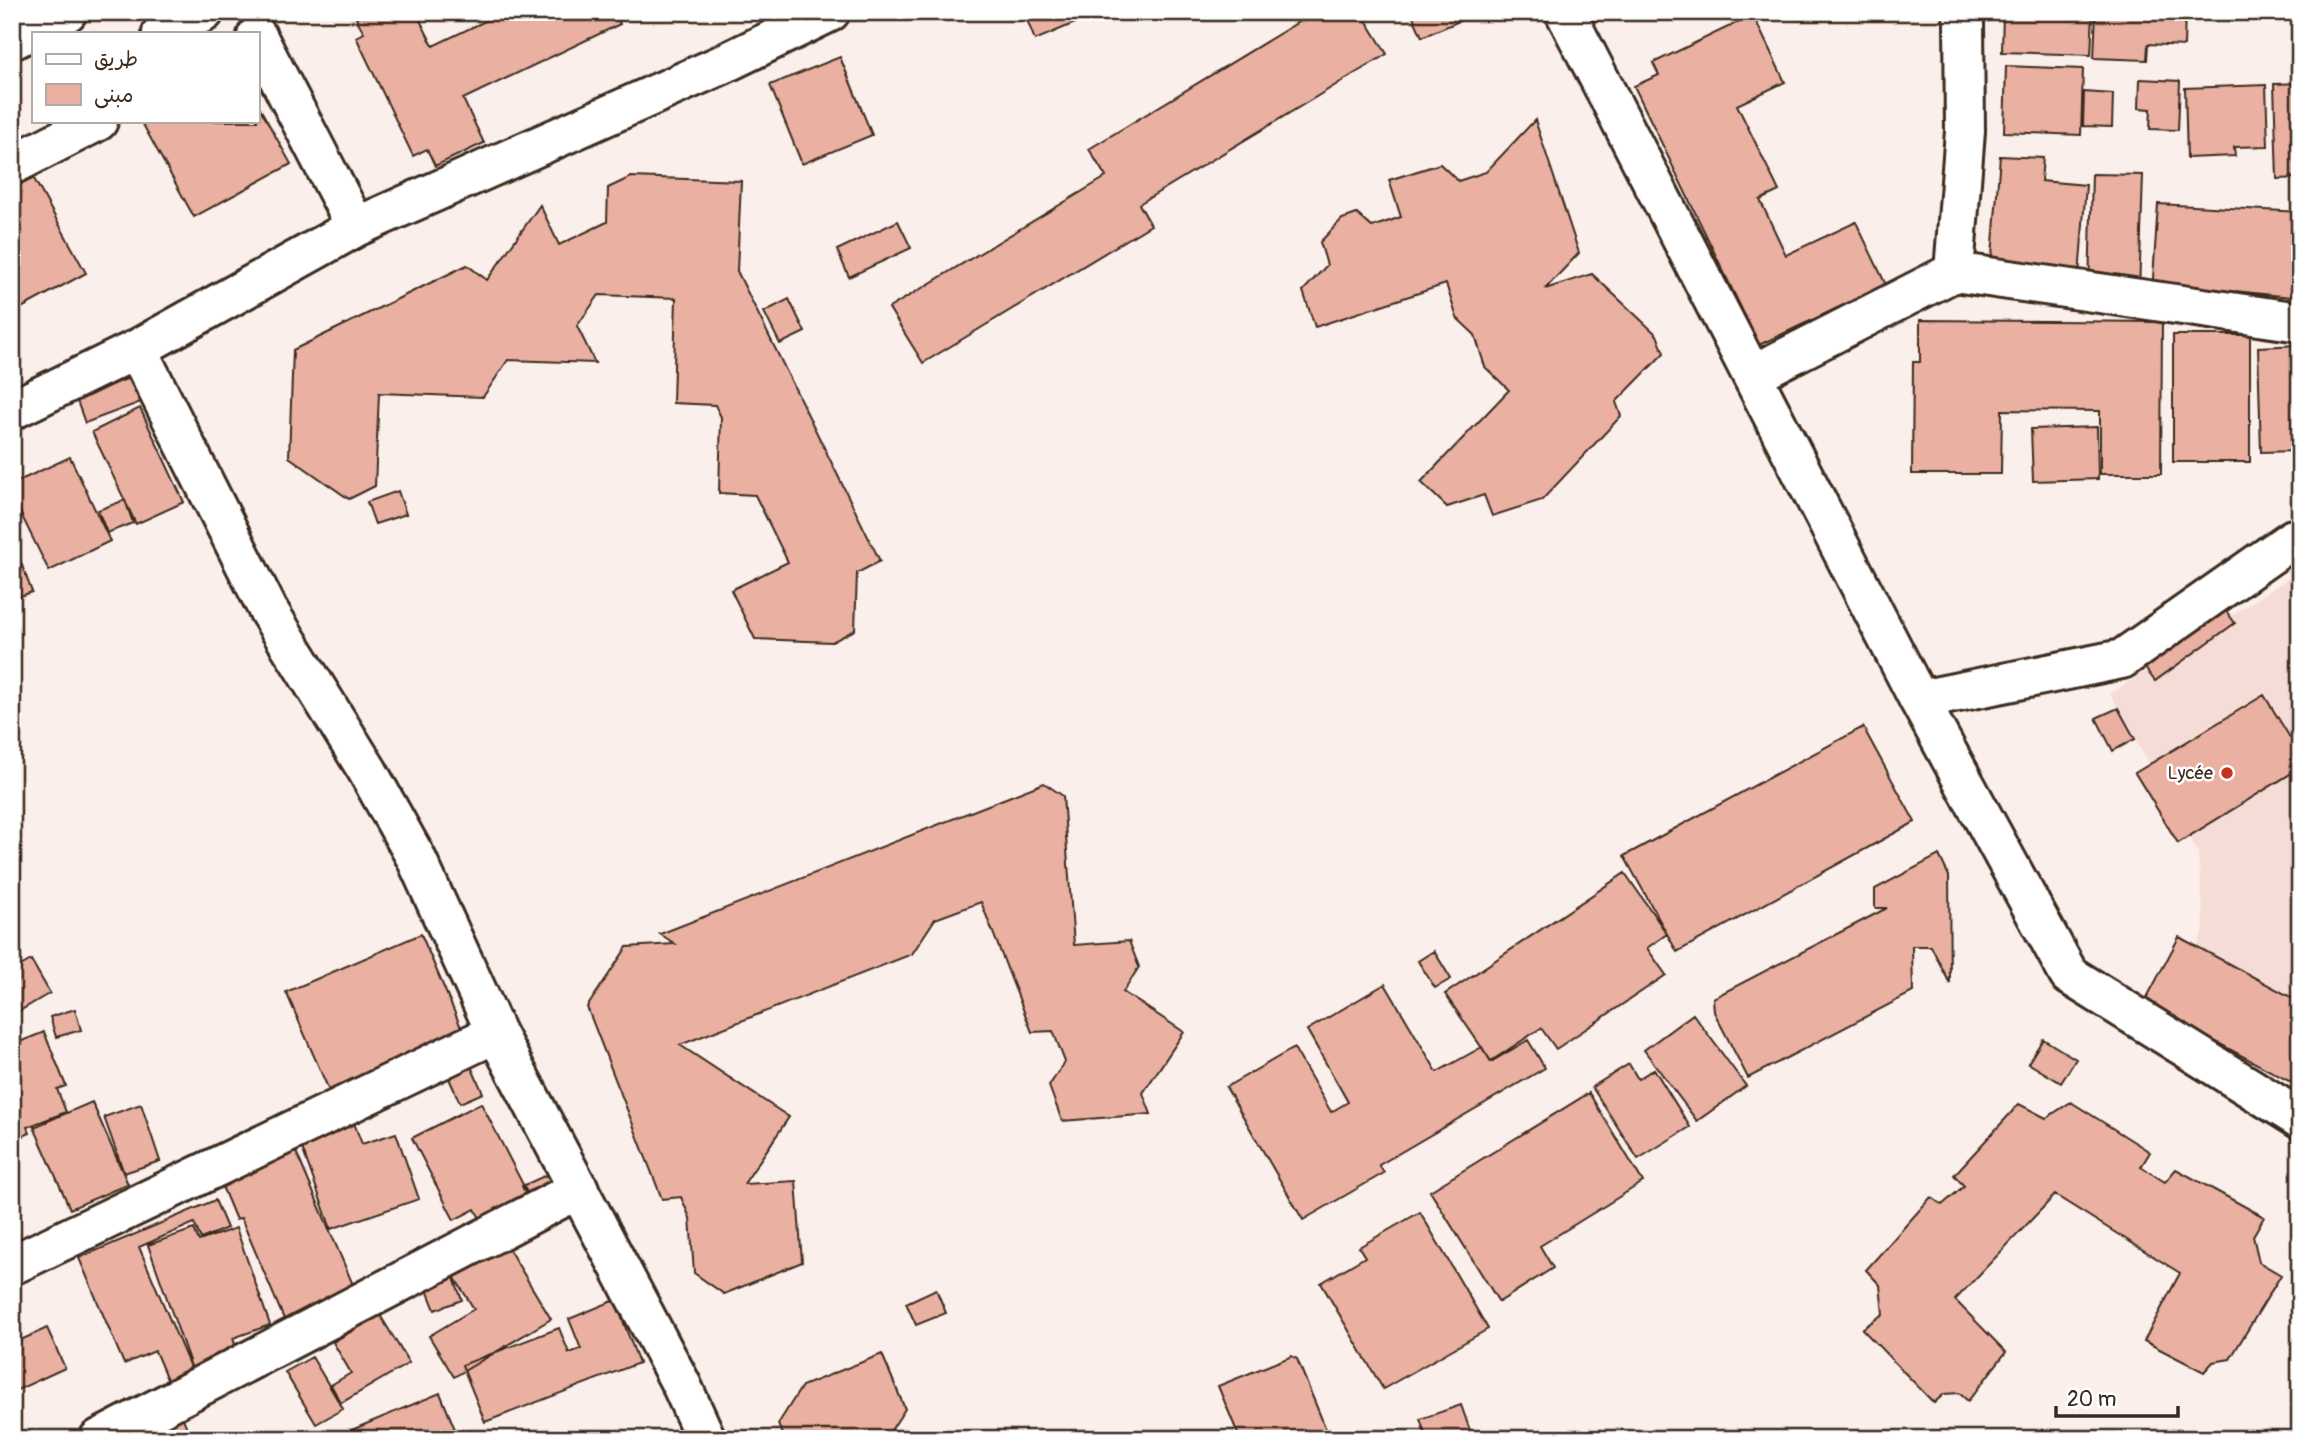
<svg xmlns="http://www.w3.org/2000/svg" width="2312" height="1451" viewBox="0 0 2312 1451" font-family="Pangolin,'Playpen Sans Arabic',sans-serif">
	<rect width="100%" height="100%" fill="#fbefec"/>
	<filter id="ink" filterUnits="userSpaceOnUse"><feTurbulence type="fractalNoise" baseFrequency=".0143" numOctaves="2"/><feDisplacementMap in="SourceGraphic" scale="14" xChannelSelector="R" yChannelSelector="G"/><feConvolveMatrix kernelMatrix="1 2 1 2 8 2 1 2 1" color-interpolation-filters="sRGB"/></filter>
	<g filter="url(#ink)">
		<path fill="#f6dcd6" d="M2300,571v487l-117,-74 21,-56 -6,-76 -88,-158z"/>
		<path fill="#eab1a2" stroke="#3b2a1e" stroke-width="2" d="M368,12h48l17,34 71,-34h110l6,12 -157,75 21,44 -49,23 -8,-17 -14,7 -57,-119 8,-4 -8,-15z
			M1024,12h77l-66,28z
			M1315,12h46l26,42 -248,150 12,21 -228,138 -34,-55 217,-131 -17,-28z
			M1411,12h67v1l-56,24z
			M1585,12h29l-24,11z
			M2003,12h90l-2,43 -89,-3z
			M2096,12h89l-1,34 -36,-2 -1,16 -53,-2z
			M1753,15l32,67 -48,23 42,86 -19,9 26,55 70,-33 30,63 -127,60 -125,-259 25,-11 -6,-12z
			M840,57l32,78 -70,29 -32,-79z
			M2006,66l77,3 -2,66 -77,-3z
			M2140,79l40,2 -2,49 -28,-1 1,-20 -12,-1z
			M2300,83v95l-23,1 -3,-95z
			M2266,85l2,61 -34,1 1,9 -48,2 -2,-70z
			M2084,92l29,2 -1,33 -29,-1z
			M257,103l34,61 -97,53 -53,-96h116z
			M1535,120l44,133 -34,36 47,-15 65,61 7,18 -48,49 5,14 -79,84 -50,16 -8,-21 -37,12 -26,-25 88,-92 -24,-23 -10,-32 -18,-17 -11,-34 -131,43 -12,-36 24,-26 -7,-23 22,-23 15,-5 15,13 29,-10 -12,-37 51,-16 18,17 28,-9z
			M2000,156l43,2 -2,23 45,4 -7,91 -88,-7z
			M2092,174l51,1 -4,117 -50,-2z
			M33,177l53,96 -74,40v-125z
			M631,177l110,4 -4,90 143,290 -23,12 -2,57 -23,12 -77,-3 -24,-49 57,-28 -33,-67 -36,-2 2,-76 -6,-12 -42,-2 3,-105 -77,-3 -22,31 18,37 -87,-3 -25,37 -104,-4 -4,93 -26,13 -60,-42 4,-107 174,-85 20,15 53,-75 19,40 48,-23 1,-34z
			M2158,204l142,8v86l-64,-7v8l-84,-6z
			M898,221l13,27 -62,29 -12,-27z
			M789,299l16,33 -25,12 -16,-32z
			M1920,320l242,2 -1,152h-61v-63l-98,-1 -1,64h-89l1,-112h7z
			M2173,335h77v127h-77z
			M2300,345v106l-39,1 -3,-105z
			M132,377l9,25 -56,21 -9,-25z
			M140,408l44,94 -48,22 -44,-92z
			M2097,427l1,52 -65,2 -2,-52z
			M70,457l40,84 -61,30 -37,-75v-12z
			M398,491l8,23 -31,10 -8,-22z
			M125,500l8,23 -26,10 -9,-23z
			M12,539l20,53 -20,7z
			M2218,600l17,23 -80,58 -17,-22z
			M2264,695l36,59v14l-122,75 -43,-70z
			M2118,708l17,31 -22,12 -17,-33z
			M1863,727l52,95 -238,130 -53,-96z
			M1044,783l19,13 11,149 55,-4 10,26 -16,25 61,40 -41,61 8,21 -89,7 -13,-35 16,-24 -12,-31 -21,1 -51,-130 -46,17 -23,35 -232,91 109,72 -45,67 52,-3 6,81 -78,32 -30,-21 -4,-55 -9,-21 -19,2 -75,-192 40,-60 48,-3 -15,-10z
			M1939,855l10,21 1,108 -19,-38h-19l1,46 -165,86 -34,-66 -1,-14 174,-90h-12v-19z
			M1625,873l42,61 -20,14 19,27 -110,74 -15,-21 -50,33 -46,-67z
			M421,934l45,105 -135,56 -45,-103z
			M2179,937l121,65v85l-156,-84z
			M1434,951l17,28 -16,9 -17,-27z
			M31,960l19,33 -34,20 -4,-7v-35z
			M1385,984l52,88 45,-25 9,15 37,-22 17,28 -166,97 5,8 -81,47 -77,-133 68,-39 37,64 17,-10 -41,-72z
			M75,1009l6,21 -25,7 -6,-20z
			M1693,1014l53,72 -49,35 -53,-71z
			M44,1032l22,54 -9,3 9,23 -39,15 3,6 -18,8v-96z
			M2043,1039l33,20 -15,24 -33,-20z
			M470,1064l13,29 -23,10 -13,-29z
			M1629,1064l9,15 16,-10 36,58 -52,32 -46,-72z
			M1589,1093l54,89 -103,64 13,22 -54,34 -69,-111z
			M92,1102l36,82 -58,25 -36,-82z
			M2071,1102l79,50 -9,15 24,15 11,-13 88,48 -11,19 6,26 22,13 -51,84 -17,3 -9,10 -60,-31 36,-68 -125,-78 -100,105 51,52 -38,49 -9,-8 -15,1 -10,9 -72,-74 21,-15 -3,-29 -14,-15 65,-73 11,8 22,-19 -10,-11 65,-71 27,14z
			M481,1103l53,103 -48,24 -11,-21 -21,11 -42,-82z
			M141,1104l19,57 -36,12 -20,-56z
			M354,1123l8,21 34,-11 23,66 -88,30 -31,-87z
			M296,1152l70,163 -71,30 -54,-127 -5,2 -15,-36z
			M551,1173l10,22 -29,13 -10,-22z
			M215,1200l12,28 -26,11 -7,-16 -55,24 54,127 -24,10 -14,-33 -31,13 -45,-106z
			M1420,1212l68,117 -105,60 -62,-106 44,-26 -6,-10z
			M236,1228l34,97 -37,13 10,31 -45,17 -50,-141 46,-16 5,12z
			M502,1238l49,81 -97,58 -25,-41 45,-27 -24,-39z
			M450,1267l12,33 -27,10 -13,-33z
			M936,1289l10,24 -30,12 -10,-22z
			M615,1300l24,63 -154,59 -23,-57 97,-37 10,25 12,-4 -12,-30z
			M380,1315l29,48 -68,40 -10,-18 20,-12 -18,-31z
			M47,1328l18,40 -50,23 -3,-6v-41z
			M882,1354l23,55 -17,26 6,4h-110l-6,-15 24,-38z
			M1292,1356l5,3 33,80h-90l-22,-53z
			M312,1357l31,52 -27,15 -31,-52z
			M440,1393l19,46h-106l-4,-8z
			M1461,1405l12,34h-46l-7,-20z
			M183,1418l8,21h-70z"/>
		<g fill="none" stroke-linecap="round" stroke-linejoin="round">
			<g stroke="#3b2a1e" stroke-width="44">
				<path id="minor" d="M1565,12l354,688 150,275 231,144
					M162,33l42,-21
					M257,36l99,191
					M12,40l55,-28
					M12,165l86,-44
					M1954,272l346,50
					M137,349l131,261 99,160 49,88 80,175 185,351 25,55
					M1752,375l202,-103 11,-141 -1,-110 -2,-9
					M12,410l125,-61 219,-122 365,-162 109,-53
					M1919,700l203,-41 171,-120 7,-1
					M12,1265l484,-232
					M99,1439l480,-250"/>
			</g>
			<use href="#minor" stroke="#fff" stroke-width="38"/>
		</g>
	</g>
	<circle fill="#c8321e" stroke="#fff" stroke-width="2.5" cx="2227" cy="773" r="7"/>
	<g text-anchor="middle" stroke-width="5" stroke-linejoin="round" paint-order="stroke">
		<g font-size="18" fill="#3b2a1e" stroke="#fff" text-anchor="end">
			<text x="2213" y="779">Lycée</text>
		</g>
	</g>
	<rect width="2312" height="1451" fill="none" stroke="#fff" stroke-width="42"/>
	<rect x="21" y="21" width="2270" height="1409" fill="none" stroke="#3b2a1e" stroke-width="2.5" filter="url(#ink)"/>
	<rect x="32" y="32" width="228" height="91" fill="#ffffff" stroke="#b1aaa5" stroke-width="2"/>
	<rect x="46" y="54" width="35" height="10" fill="#ffffff" stroke="#b1aaa5" stroke-width="2"/>
	<text x="94" y="66" font-size="21" fill="#3b2a1e">طريق</text>
	<rect x="46" y="84" width="35" height="21" fill="#eab1a2" stroke="#b1aaa5" stroke-width="2"/>
	<text x="94" y="102" font-size="21" fill="#3b2a1e">مبنى</text>
	<path d="M2056 1406v10h122v-10" fill="none" stroke="#3b2a1e" stroke-width="3.5"/>
	<text x="2067" y="1406" font-size="21" fill="#3b2a1e" stroke="#ffffff" stroke-width="5" paint-order="stroke">20 m</text>
</svg>
